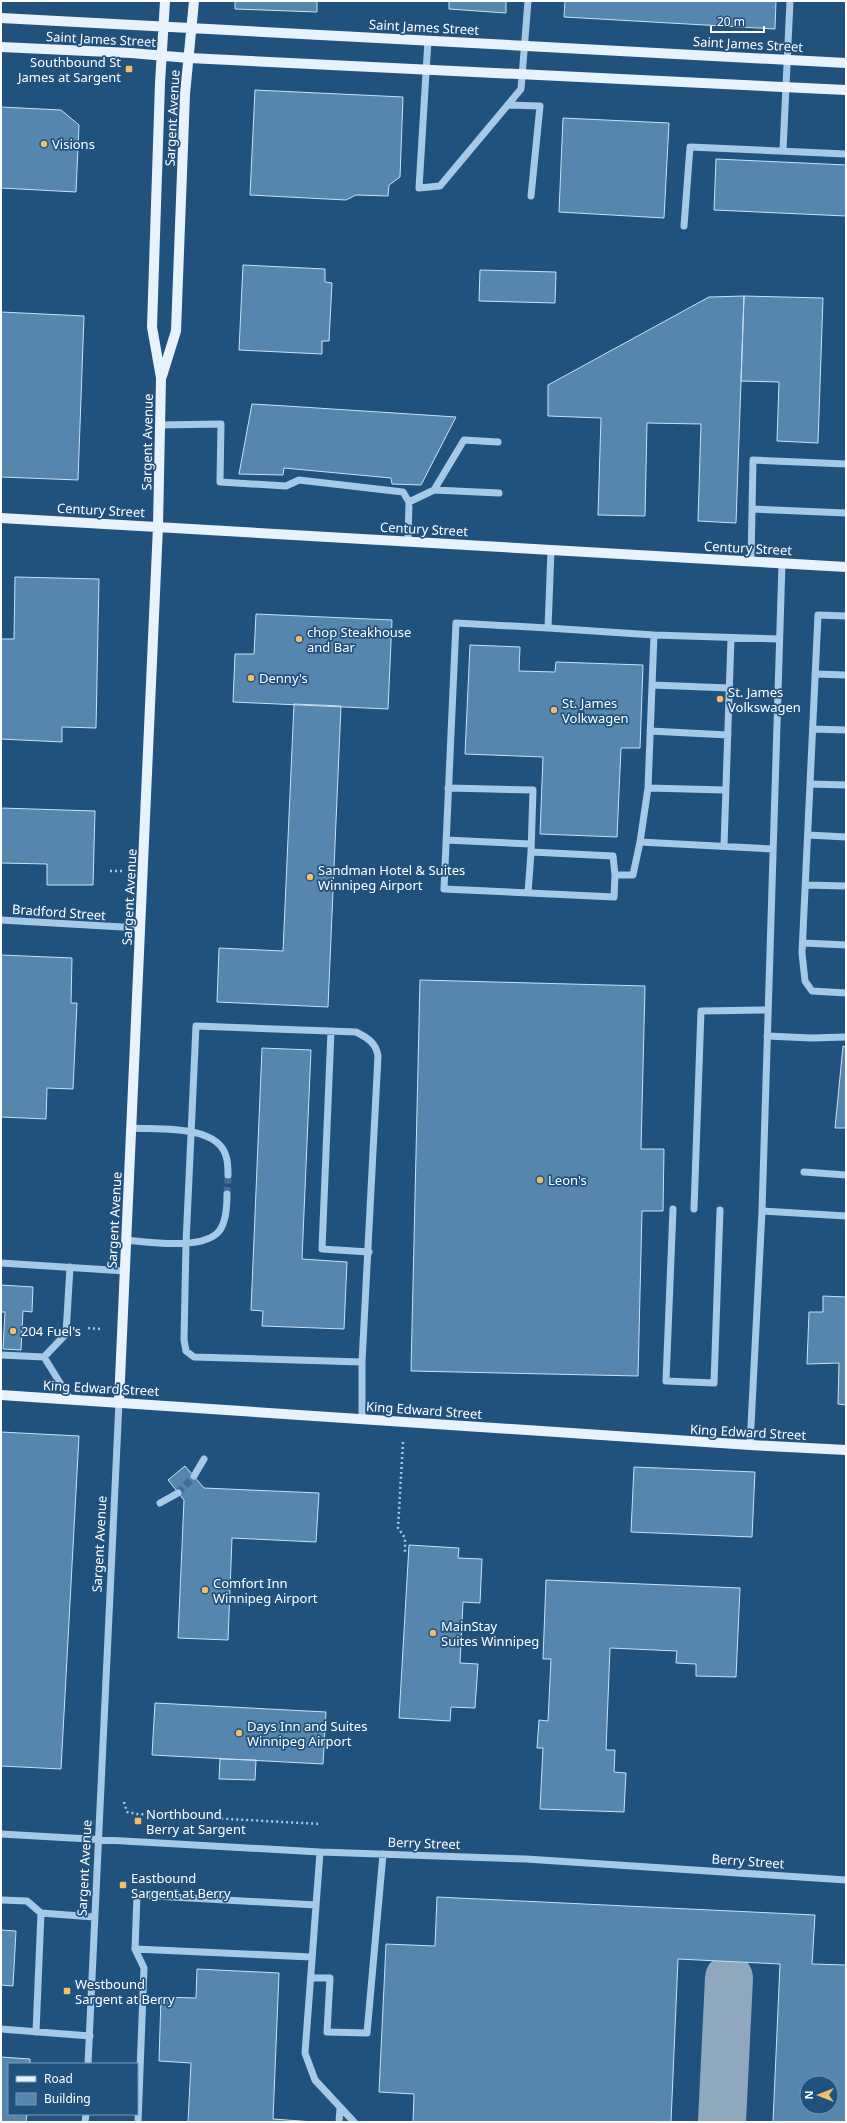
<svg xmlns="http://www.w3.org/2000/svg" width="847" height="2123" viewBox="0 0 847 2123" font-family="'Noto Sans',sans-serif">
	<rect width="100%" height="100%" fill="#21527e"/>
	<g fill="none" stroke-linecap="round" stroke-linejoin="round">
		<path stroke="#90a8be" stroke-width="48" d="M722,2122l7,-144"/>
	</g>
	<path fill="#5685ad" stroke="#c9e1f5" fill-rule="evenodd" d="M235,1h82v11l-82,-3z
		M449,1h57v12l-57,-4z
		M565,1h211l-1,28 -211,-12z
		M255,90l148,7 -3,80 -11,8 -1,11 -32,-1 -10,5 -96,-5z
		M1,107l60,3 18,15 -3,67 -75,-4z
		M563,118l106,5 -5,95 -105,-6z
		M716,159l130,6v51l-132,-6z
		M243,265l82,4v13l7,1 -3,58h-7v13l-83,-4z
		M480,270l76,2 -1,31 -76,-2z
		M744,296l-8,227 -38,-2 3,-97 -54,-1 -2,93 -47,-1 3,-97 -53,-2v-31l161,-88z
		M744,296l79,2 -5,145 -41,-2 2,-59 -38,-1z
		M1,312l83,4 -6,164 -77,-3z
		M252,404l34,2 170,11 -35,68 -29,-1 -1,-6 -107,-10 -1,7 -44,-1z
		M15,577l84,2 -3,149 -34,-1v15l-61,-3v-100h13z
		M256,614l136,6 -4,89 -155,-7 2,-48h19z
		M470,645l50,2 -1,24 36,1 1,-10 87,3 -3,83h-19l-4,89 -77,-3 3,-77 -78,-3z
		M294,704l47,2 -13,301 -111,-5 2,-54 64,3z
		M1,808l94,3 -2,74h-46v-21l-46,-1z
		M1,955l71,3 -1,45h6l-4,86 -26,-1 -1,31 -45,-2z
		M420,980l225,6 -4,163h23l-1,62h-21l-4,165 -227,-5z
		M843,1046l3,1v81h-11z
		M262,1048l49,2 -9,209 45,3 -3,67 -82,-3 1,-15 -12,-1z
		M1,1285l32,2 -1,25 -9,-1 -2,39 -18,-1 2,-37h-4z
		M823,1296l23,1v108l-8,-1 1,-41 -32,1 2,-52h14z
		M1,1432l78,4 -18,333 -60,-3z
		M185,1466l19,22 115,5 -3,49 -84,-4 -4,102 -50,-2 6,-138 -16,-20z
		M634,1467l121,5 -3,65 -121,-5z
		M409,1545l50,3 -1,10 24,1 -2,44 -17,-1 -3,61 18,1 -3,44 -24,-1 -1,14 -51,-3z
		M546,1580l194,8 -4,89 -40,-1v-12l-20,-1 1,-12 -67,-3 -4,102h9l-1,22 12,1 -2,39 -84,-3 3,-61h-6l2,-28 9,1 3,-62h-8z
		M155,1703l171,9 -3,52 -171,-9z
		M220,1759l36,1 -1,20 -36,-1z
		M437,1897l378,18 -3,49 34,1v157h-73l7,-158 -102,-5 -7,163h-258l1,-28 -35,-2 7,-148 49,2zM807,2083h24v24h-24z
		M1,1930l15,1 -3,55 -12,-1z
		M197,1969l82,4 -6,146 41,3h-126l3,-59 -32,-2 2,-64 35,1z
		M1,2057l29,2v5h-21v50h18l-1,8h-25z"/>
	<g fill="none" stroke-linecap="round" stroke-linejoin="round">
		<path stroke="#426c91" stroke-width="7" stroke-dasharray="7 3.5" stroke-linecap="butt" d="M227,1194l1,-19
			M178,1493l16,-17"/>
		<path stroke="#a5c9e7" stroke-width="2.5" stroke-dasharray="2 3" stroke-linecap="butt" d="M110,871h13
			M88,1328l13,1
			M403,1442l-5,86 7,10v14
			M124,1802l3,10 10,2 183,10"/>
		<path stroke="#a5c9e7" stroke-width="7" d="M428,40l-9,148 21,-2 81,-97 7,-88
			M509,105l31,1 -9,90
			M783,150l7,-149
			M684,226l6,-79 156,7
			M160,425l61,-1 -1,58 66,4 13,-6 104,12 6,10 -1,39
			M434,490l30,-50 34,2
			M409,502l25,-12 65,3
			M752,509l94,4
			M551,550l-3,78 106,7 125,4
			M751,561l2,-101 93,4
			M846,616l-28,-1 -16,338 3,28 7,10 34,2
			M548,628l-92,-5 -12,266 170,8 1,-22h18l7,-33
			M654,635l-6,153 -8,54 133,7
			M815,674l31,1
			M652,685l77,3
			M813,729l33,1
			M650,731l78,4
			M810,784l36,1
			M448,788l85,2 -2,62
			M648,788l77,2
			M808,835l38,2
			M446,840l85,4
			M724,846l7,-208
			M805,885l41,1
			M528,893l3,-41 82,4 2,19
			M1,920l139,8
			M803,943l43,2
			M331,1031l-9,218 47,3
			M767,1036l44,2 35,-1
			M131,1128c26,2 86,-4 95,28 2,6 2,13 2,19
			M804,1172l42,3
			M673,1209l-7,172 48,2 6,-173
			M694,1209l7,-198 66,-1
			M762,1211l20,-648
			M126,1240c23,2 79,11 94,-10 6,-9 7,-25 7,-36
			M1,1263l124,8
			M1,1355l43,2 26,42
			M44,1357l22,-23 4,-67
			M362,1419v-57l-168,-5 -8,-6 -2,-11 2,-97 10,-217 160,6c12,6 20,11 22,24l-16,306
			M750,1445l12,-234 84,5
			M194,1476l10,-17
			M160,1503l18,-10
			M1,1834l319,18 206,7 320,21
			M320,1852l-15,201 10,27 39,42
			M1,1900l26,1 14,12 53,4
			M135,1949l9,19 -6,154
			M312,1957l-177,-8 2,-54 179,10
			M311,1978h19l-3,54 40,1 16,-179
			M1,2029l89,7
			M36,2032l5,-119
			M88,2064l31,-662
			M85,2122l1,-8
			M339,2122l1,-14"/>
		<path stroke="#e7f2fd" stroke-width="10" d="M1,18l845,45
			M1,47l130,6 58,5 657,32
			M162,376l14,-45 9,-237 9,-93
			M1,518l845,49
			M1,1395l749,50 96,5
			M119,1402l39,-876 3,-148 -9,-51 8,-244 5,-82"/>
	</g>
	<g fill="#f3be67" stroke="#21527e" stroke-width="1.5">
		<rect x="125" y="65" width="8" height="8" rx="2"/>
		<circle cx="44" cy="144" r="4"/>
		<circle cx="299" cy="639" r="4"/>
		<circle cx="251" cy="678" r="4"/>
		<circle cx="720" cy="699" r="4"/>
		<circle cx="554" cy="710" r="4"/>
		<circle cx="310" cy="877" r="4"/>
		<circle cx="540" cy="1180" r="4"/>
		<circle cx="13" cy="1331" r="4"/>
		<circle cx="205" cy="1590" r="4"/>
		<circle cx="433" cy="1633" r="4"/>
		<circle cx="239" cy="1733" r="4"/>
		<rect x="134" y="1817" width="8" height="8" rx="2"/>
		<rect x="119" y="1881" width="8" height="8" rx="2"/>
		<rect x="63" y="1987" width="8" height="8" rx="2"/>
	</g>
	<g text-anchor="middle" stroke-width="3.5" stroke-linejoin="round" paint-order="stroke">
		<g font-size="13" fill="#fff" stroke="#21527e">
			<text transform="translate(424 27) rotate(3)" y="5">Saint James Street</text>
			<text transform="translate(101 39) rotate(3)" y="5">Saint James Street</text>
			<text transform="translate(748 44) rotate(3)" y="5">Saint James Street</text>
			<text transform="translate(172 118) rotate(-87)" y="5">Sargent Avenue</text>
			<text transform="translate(147 442) rotate(-89)" y="5">Sargent Avenue</text>
			<text transform="translate(101 510) rotate(3)" y="5">Century Street</text>
			<text transform="translate(424 529) rotate(3)" y="5">Century Street</text>
			<text transform="translate(748 548) rotate(3)" y="5">Century Street</text>
			<text transform="translate(129 897) rotate(-87)" y="5">Sargent Avenue</text>
			<text transform="translate(59 912) rotate(4)" y="5">Bradford Street</text>
			<text transform="translate(114 1220) rotate(-87)" y="5">Sargent Avenue</text>
			<text transform="translate(101 1388) rotate(3)" y="5">King Edward Street</text>
			<text transform="translate(424 1410) rotate(4)" y="5">King Edward Street</text>
			<text transform="translate(748 1432) rotate(3)" y="5">King Edward Street</text>
			<text transform="translate(99 1544) rotate(-87)" y="5">Sargent Avenue</text>
			<text transform="translate(424 1843) rotate(2)" y="5">Berry Street</text>
			<text transform="translate(748 1861) rotate(4)" y="5">Berry Street</text>
			<text transform="translate(84 1868) rotate(-87)" y="5">Sargent Avenue</text>
		</g>
		<g font-size="13" fill="#fff" stroke="#21527e" text-anchor="start">
			<text x="121" y="67" text-anchor="end">Southbound St<tspan x="121" dy="15">James at Sargent</tspan></text>
			<text x="52" y="149">Visions</text>
			<text x="307" y="637">chop Steakhouse<tspan x="307" dy="15">and Bar</tspan></text>
			<text x="259" y="683">Denny's</text>
			<text x="728" y="697">St. James<tspan x="728" dy="15">Volkswagen</tspan></text>
			<text x="562" y="708">St. James<tspan x="562" dy="15">Volkwagen</tspan></text>
			<text x="318" y="875">Sandman Hotel &amp; Suites<tspan x="318" dy="15">Winnipeg Airport</tspan></text>
			<text x="548" y="1185">Leon's</text>
			<text x="21" y="1336">204 Fuel's</text>
			<text x="213" y="1588">Comfort Inn<tspan x="213" dy="15">Winnipeg Airport</tspan></text>
			<text x="441" y="1631">MainStay<tspan x="441" dy="15">Suites Winnipeg</tspan></text>
			<text x="247" y="1731">Days Inn and Suites<tspan x="247" dy="15">Winnipeg Airport</tspan></text>
			<text x="146" y="1819">Northbound<tspan x="146" dy="15">Berry at Sargent</tspan></text>
			<text x="131" y="1883">Eastbound<tspan x="131" dy="15">Sargent at Berry</tspan></text>
			<text x="75" y="1989">Westbound<tspan x="75" dy="15">Sargent at Berry</tspan></text>
		</g>
	</g>
	<rect width="847" height="2123" fill="none" stroke="#ffffff" stroke-width="4"/>
	<rect x="8" y="2063" width="130" height="52" fill="#21527e" stroke="#7a97b2"/>
	<rect x="16" y="2076" width="20" height="6" fill="#e7f2fd" stroke="#7a97b2"/>
	<text x="44" y="2083" font-size="12" fill="#ffffff">Road</text>
	<rect x="16" y="2093" width="20" height="12" fill="#5685ad" stroke="#7a97b2"/>
	<text x="44" y="2103" font-size="12" fill="#ffffff">Building</text>
	<g transform="translate(819 2095) rotate(270)"><circle r="19" fill="#21527e" stroke="#7a97b2"/>
	<path d="M0-3L7 15L0 10L-7 15Z" fill="#f3be67"/>
	<text y="-6" font-size="11" font-weight="bold" text-anchor="middle" fill="#ffffff">N</text>
	</g>
	<path d="M711 26v6h53v-6" fill="none" stroke="#ffffff" stroke-width="2"/>
	<text x="717" y="26" font-size="12" fill="#ffffff" stroke="#21527e" stroke-width="3" paint-order="stroke">20 m</text>
</svg>
